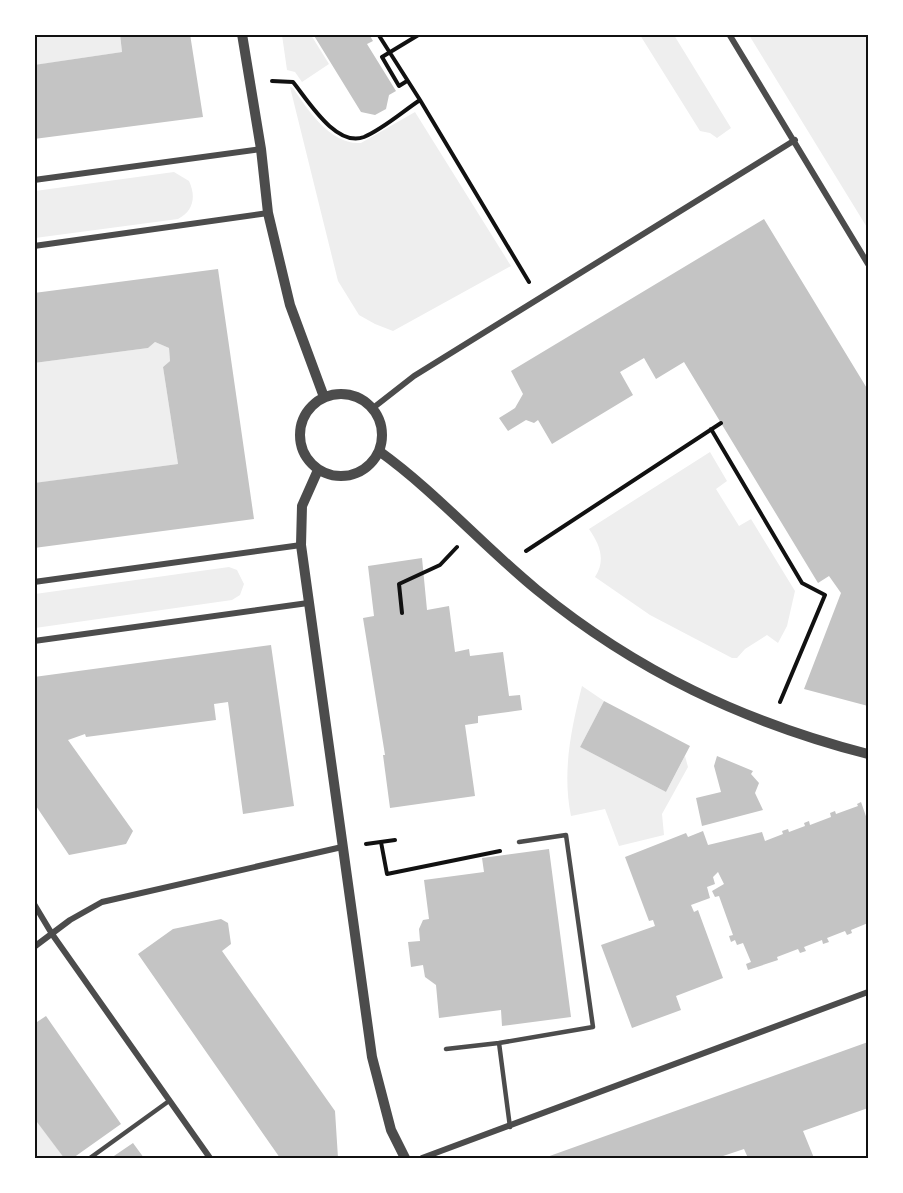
<svg xmlns="http://www.w3.org/2000/svg" width="903" height="1193" viewBox="0 0 903 1193" font-family="'Fira Sans',sans-serif">
	<rect width="100%" height="100%" fill="#fff"/>
	<path fill="#eee" d="M34,35h86l2,17 -87,13z
		M282,35h29l18,29 -27,18 -7,-10 -8,-2z
		M640,35h34l57,93 -14,10 -7,-5 -10,-2z
		M749,35h119v194z
		M290,87l3,1c15,22 37,57 68,55l54,-31 96,154 -118,65 -18,-7 -16,-9 -21,-34z
		M174,172l15,9c7,15 5,30 -11,38l-143,19v-47z
		M155,342l14,6 1,13 -7,6 15,97 -143,19 -1,-120 114,-15z
		M710,452l17,29 -11,8 23,37 12,-7 44,72 -8,35 -9,17 -11,-8 -22,14 -8,9h-5l-82,-43 -55,-38c11,-17 5,-32 -6,-48z
		M229,567l8,3 7,14 -4,11 -8,5 -197,28v-34z
		M582,686l22,15 -24,46 86,45 19,-36 3,11 -26,47 2,21 -45,11 -14,-37 -34,7c-9,-44 0,-87 11,-130z
		M35,1118l29,40h-29z"/>
	<path fill="#c4c4c4" d="M120,34h70l13,83 -169,22v-74l88,-13z
		M313,34h56l4,7 -6,3 29,47 -7,4 -3,14 -11,6 -14,-3z
		M764,219l104,171v316l-64,-17 37,-96 -12,-17 -11,7 -134,-221 -28,17 -12,-21 -24,14 13,23 -81,49 -14,-24 -4,3 -8,-3 -18,11 -9,-13 16,-10 8,-14 -12,-23z
		M218,269l36,250 -220,29v-65l144,-19 -15,-97 7,-6 -1,-13 -14,-6 -7,6 -114,15v-70z
		M422,558l5,52 22,-4 6,46 14,-3 1,7 33,-4 6,44 11,-1 2,15 -44,6v7l-13,2 10,71 -85,12 -7,-53h2l-22,-137 11,-2 -6,-50z
		M271,645l23,161 -51,8 -15,-112 -14,2 2,16 -130,17 -1,-3 -17,6 65,91 -7,13 -57,11 -35,-52v-126z
		M604,701l86,45 -24,46 -86,-45z
		M717,756l36,15 -2,3 8,9 -4,10 8,17 -61,16 -6,-28 25,-6 -7,-26z
		M861,802l7,20v101l-17,7 1,3 -5,2 -2,-4 -18,7 2,4 -6,2 -1,-4 -18,7 2,4 -6,2 -2,-4 -21,8 1,3 -30,10 -2,-6 5,-2 -8,-19 -6,2 -2,-5 -4,2 -2,-6 4,-1 -14,-39 -4,1 -3,-6 12,-7 -6,-12 -5,5 2,7 -8,3 3,11 -19,7 3,7 4,-2 25,68 -47,18 5,14 -49,18 -31,-83 54,-19 -2,-6 -4,1 -24,-64 61,-24 2,4 15,-6 5,14 54,-13 3,9 18,-7 -1,-3 6,-2 1,3 16,-6 -1,-3 5,-2 1,4 21,-8 -1,-4 5,-2 1,3 22,-8 -1,-2z
		M549,849l22,168 -69,9 -1,-16 -62,8 -3,-33 -11,-8 -2,-12 -12,2 -3,-25 12,-1 -1,-12 4,-9 6,-1 -5,-39 60,-8 -2,-14z
		M221,919l7,4 3,21 -9,7 113,160 3,47h-58l-142,-204 35,-25z
		M46,1016l75,108 -48,34h-9l-30,-40v-94z
		M868,1042v66l-65,23 11,27h-66l-4,-9 -27,9h-173z
		M133,1143l11,15h-33z"/>
	<g fill="none" stroke-linecap="round" stroke-linejoin="round">
		<path stroke="#111" stroke-width="4" d="M272,81l21,1c14,17 43,66 71,55 19,-8 38,-25 56,-37l-42,-66
			M407,81l-8,5 -17,-29 38,-23
			M420,100l109,182
			M711,429l91,154 23,12 -45,107
			M526,551l195,-128
			M402,613l-3,-29 41,-19 17,-18
			M381,842l6,32 113,-23
			M366,844l29,-4"/>
		<path stroke="#4c4c4c" stroke-width="4.5" d="M446,1049l53,-6
			M510,1127l-11,-84 94,-16 -27,-192 -47,7
			M90,1158l79,-57"/>
		<path stroke="#4c4c4c" stroke-width="6" d="M729,34l139,230
			M34,180l227,-31
			M34,246l234,-33
			M373,408l41,-32 381,-236
			M34,582l267,-37
			M34,641l274,-38
			M34,904l18,30 158,224
			M34,947l36,-27 32,-18 240,-55
			M422,1158l446,-166"/>
		<path stroke="#4c4c4c" stroke-width="10" d="M242,34l19,115 7,64 22,92 34,92
			M300 435a41 41 0 1 1 82 0a41 41 0 1 1-82 0Z
			M379,451c57,41 103,94 158,139 99,81 207,132 331,164
			M318,470l-16,36 -1,39 71,512 19,73 14,28"/>
	</g>
	<rect width="903" height="1193" fill="none" stroke="#ffffff" stroke-width="72"/>
	<rect x="36" y="36" width="831" height="1121" fill="none" stroke="#111" stroke-width="2"/>
</svg>
